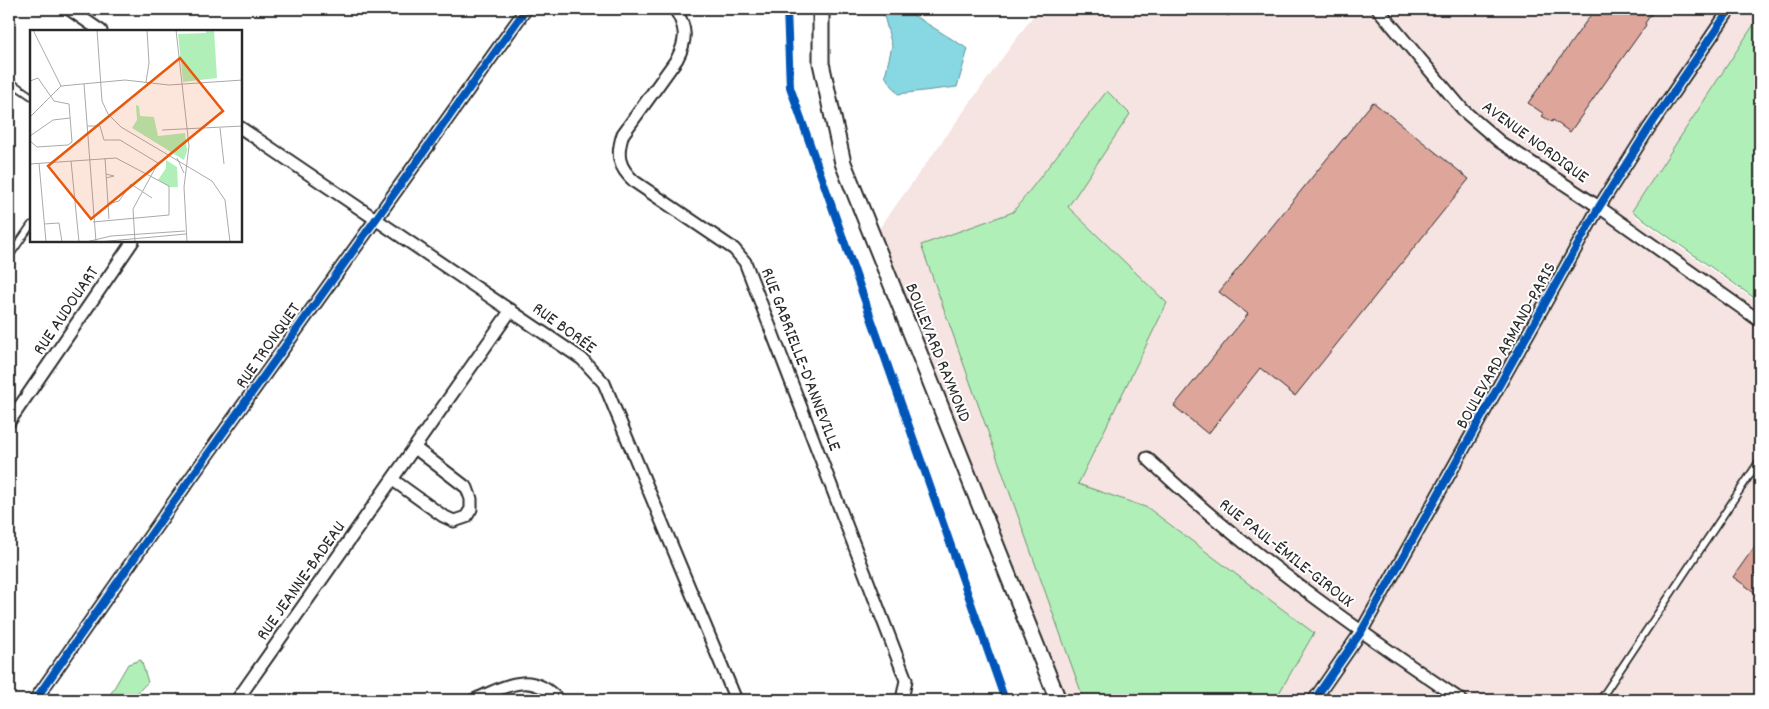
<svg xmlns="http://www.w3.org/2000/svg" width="1769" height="709" viewBox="0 0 1769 709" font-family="Dekko,sans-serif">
	<rect width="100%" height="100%" fill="#fff"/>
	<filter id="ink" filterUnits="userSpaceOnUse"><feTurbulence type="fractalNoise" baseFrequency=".02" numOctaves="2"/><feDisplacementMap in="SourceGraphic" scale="10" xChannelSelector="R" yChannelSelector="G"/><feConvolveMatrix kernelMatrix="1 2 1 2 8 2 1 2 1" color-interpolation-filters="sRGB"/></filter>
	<g filter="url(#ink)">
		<path fill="#f5e4e1" d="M1038,9h722v6l-129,198 129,91v396h-702l-185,-463z"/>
		<path fill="#b0f0b8" stroke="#6e8e72" d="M1760,15v287l-128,-91z
			M1107,91l23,23 -62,93 99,96 -89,181 70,24 166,125 -39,67h-191l-163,-455 92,-33z
			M141,660l7,22 -18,18h-23l21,-36z"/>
		<path fill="#87d8e2" stroke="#629399" d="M905,10l63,39 -11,38 -59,7 -13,-18 7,-30 -9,-34z"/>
		<path fill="#dea59b" stroke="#2b2b2b" d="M1222,9h15l-9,7z
			M1459,9h11l-4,5z
			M1595,9h60l-10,14 1,2 -76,107 -17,-12 -1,2 -10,-6 2,-2 -16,-11z
			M1373,102l96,77 -174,217 -35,-28 -52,66 -34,-28 74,-92 -29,-22z
			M1760,539v57l-27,-19z"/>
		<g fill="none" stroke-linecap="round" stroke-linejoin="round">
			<g stroke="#2b2b2b" stroke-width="9">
				<path id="service" d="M9,81l22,15
					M9,257l22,-32
					M1600,700l160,-240"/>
			</g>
			<g stroke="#2b2b2b" stroke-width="15">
				<path id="minor" d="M69,9l32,22
					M675,9c12,19 12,31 2,50l-54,75c-7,21 -5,33 12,48l99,67 11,13 161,418 -4,20
					M1378,9l86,102 36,31 99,65 161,114
					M241,128l341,231 22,24 132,317
					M9,422l124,-181
					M1147,458c96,91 204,168 314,242
					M393,480l50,36 11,5 12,-4 5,-8v-10l-4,-11 -52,-40
					M35,700l133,-190 358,-501
					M237,700l274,-390
					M474,700c31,-13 56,-31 84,0
					M1314,700l47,-68 238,-425 50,-79 81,-119"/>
			</g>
			<g stroke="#2b2b2b" stroke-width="19">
				<path id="tertiary" d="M821,9v54l22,100 215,537"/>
			</g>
			<use href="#service" stroke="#fff" stroke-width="5.5"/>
			<use href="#minor" stroke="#fff" stroke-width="11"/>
			<use href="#tertiary" stroke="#fff" stroke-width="15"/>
			<g stroke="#fff" stroke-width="11">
				<path id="cycleway" d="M787,9l3,78 215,613
					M35,700l133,-190 358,-501
					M1314,700l47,-68 238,-425 50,-79 81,-119"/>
			</g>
			<use href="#cycleway" stroke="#0057b8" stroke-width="8"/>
		</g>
	</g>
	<g text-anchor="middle" stroke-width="4" stroke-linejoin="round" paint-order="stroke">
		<g font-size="18" fill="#2b2b2b" stroke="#fff">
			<text transform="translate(1536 141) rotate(36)" y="6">AVENUE NORDIQUE</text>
			<text transform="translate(65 310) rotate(-56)" y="6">RUE AUDOUART</text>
			<text transform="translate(565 327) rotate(36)" y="6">RUE BORÉE</text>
			<text transform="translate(267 345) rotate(-55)" y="6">RUE TRONQUET</text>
			<text transform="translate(1505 345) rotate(-61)" y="6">BOULEVARD ARMAND-PARIS</text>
			<text transform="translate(939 352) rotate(68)" y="6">BOULEVARD RAYMOND</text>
			<text transform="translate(802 359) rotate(69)" y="6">RUE GABRIELLE-D'ANNEVILLE</text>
			<text transform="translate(1287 552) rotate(38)" y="6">RUE PAUL-ÉMILE-GIROUX</text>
			<text transform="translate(300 580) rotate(-55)" y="6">RUE JEANNE-BADEAU</text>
		</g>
	</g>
	<g transform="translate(30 30)">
		<rect width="212" height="212" fill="#fff"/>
		<path d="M176,0h8l3,48 -34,4 -5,-48 28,-1zM106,75l3,1 1,10 14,1 4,19 27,-3 2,18 -3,9 -52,-32 5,-8zM136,130l11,7 1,20h-9l-11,-7 8,-12z" fill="#b0f0b8"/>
		<path fill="none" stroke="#aaa" stroke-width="1" d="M3,0l28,56M67,0l5,71 6,13 13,13 91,54 13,19 5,42M146,0l13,116 -5,41 3,55M0,51l8,-3 16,23 15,3 3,38 -4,3 -31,2 -7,-6M116,52l3,-19 -2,-33M54,54l12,158M0,87l31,-31 64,-6 44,5 74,-5M57,96h13l4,14h16l38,23 -25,46 2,33M190,98l4,36M132,100l81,-4M0,106l23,-16 17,-2M75,128l4,61M147,128l7,15M41,131l8,81M9,133l7,79M0,134l86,-6 53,28v29l-76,7M76,144l8,2 -8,2M78,174l11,-3 12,-17 21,14M14,194l15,-1 3,19M56,212l25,-6 74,-5M68,212l88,-8"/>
		<path fill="#e8590c" fill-opacity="0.15" stroke="#e8590c" stroke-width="2.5" d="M150,28l43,53 -132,108 -43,-53z"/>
		<rect width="212" height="212" fill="none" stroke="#2b2b2b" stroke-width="2.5"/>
	</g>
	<rect width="1769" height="709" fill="none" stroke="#fff" stroke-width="30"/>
	<rect x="15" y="15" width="1739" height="679" fill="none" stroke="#2b2b2b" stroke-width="2" filter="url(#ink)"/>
</svg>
